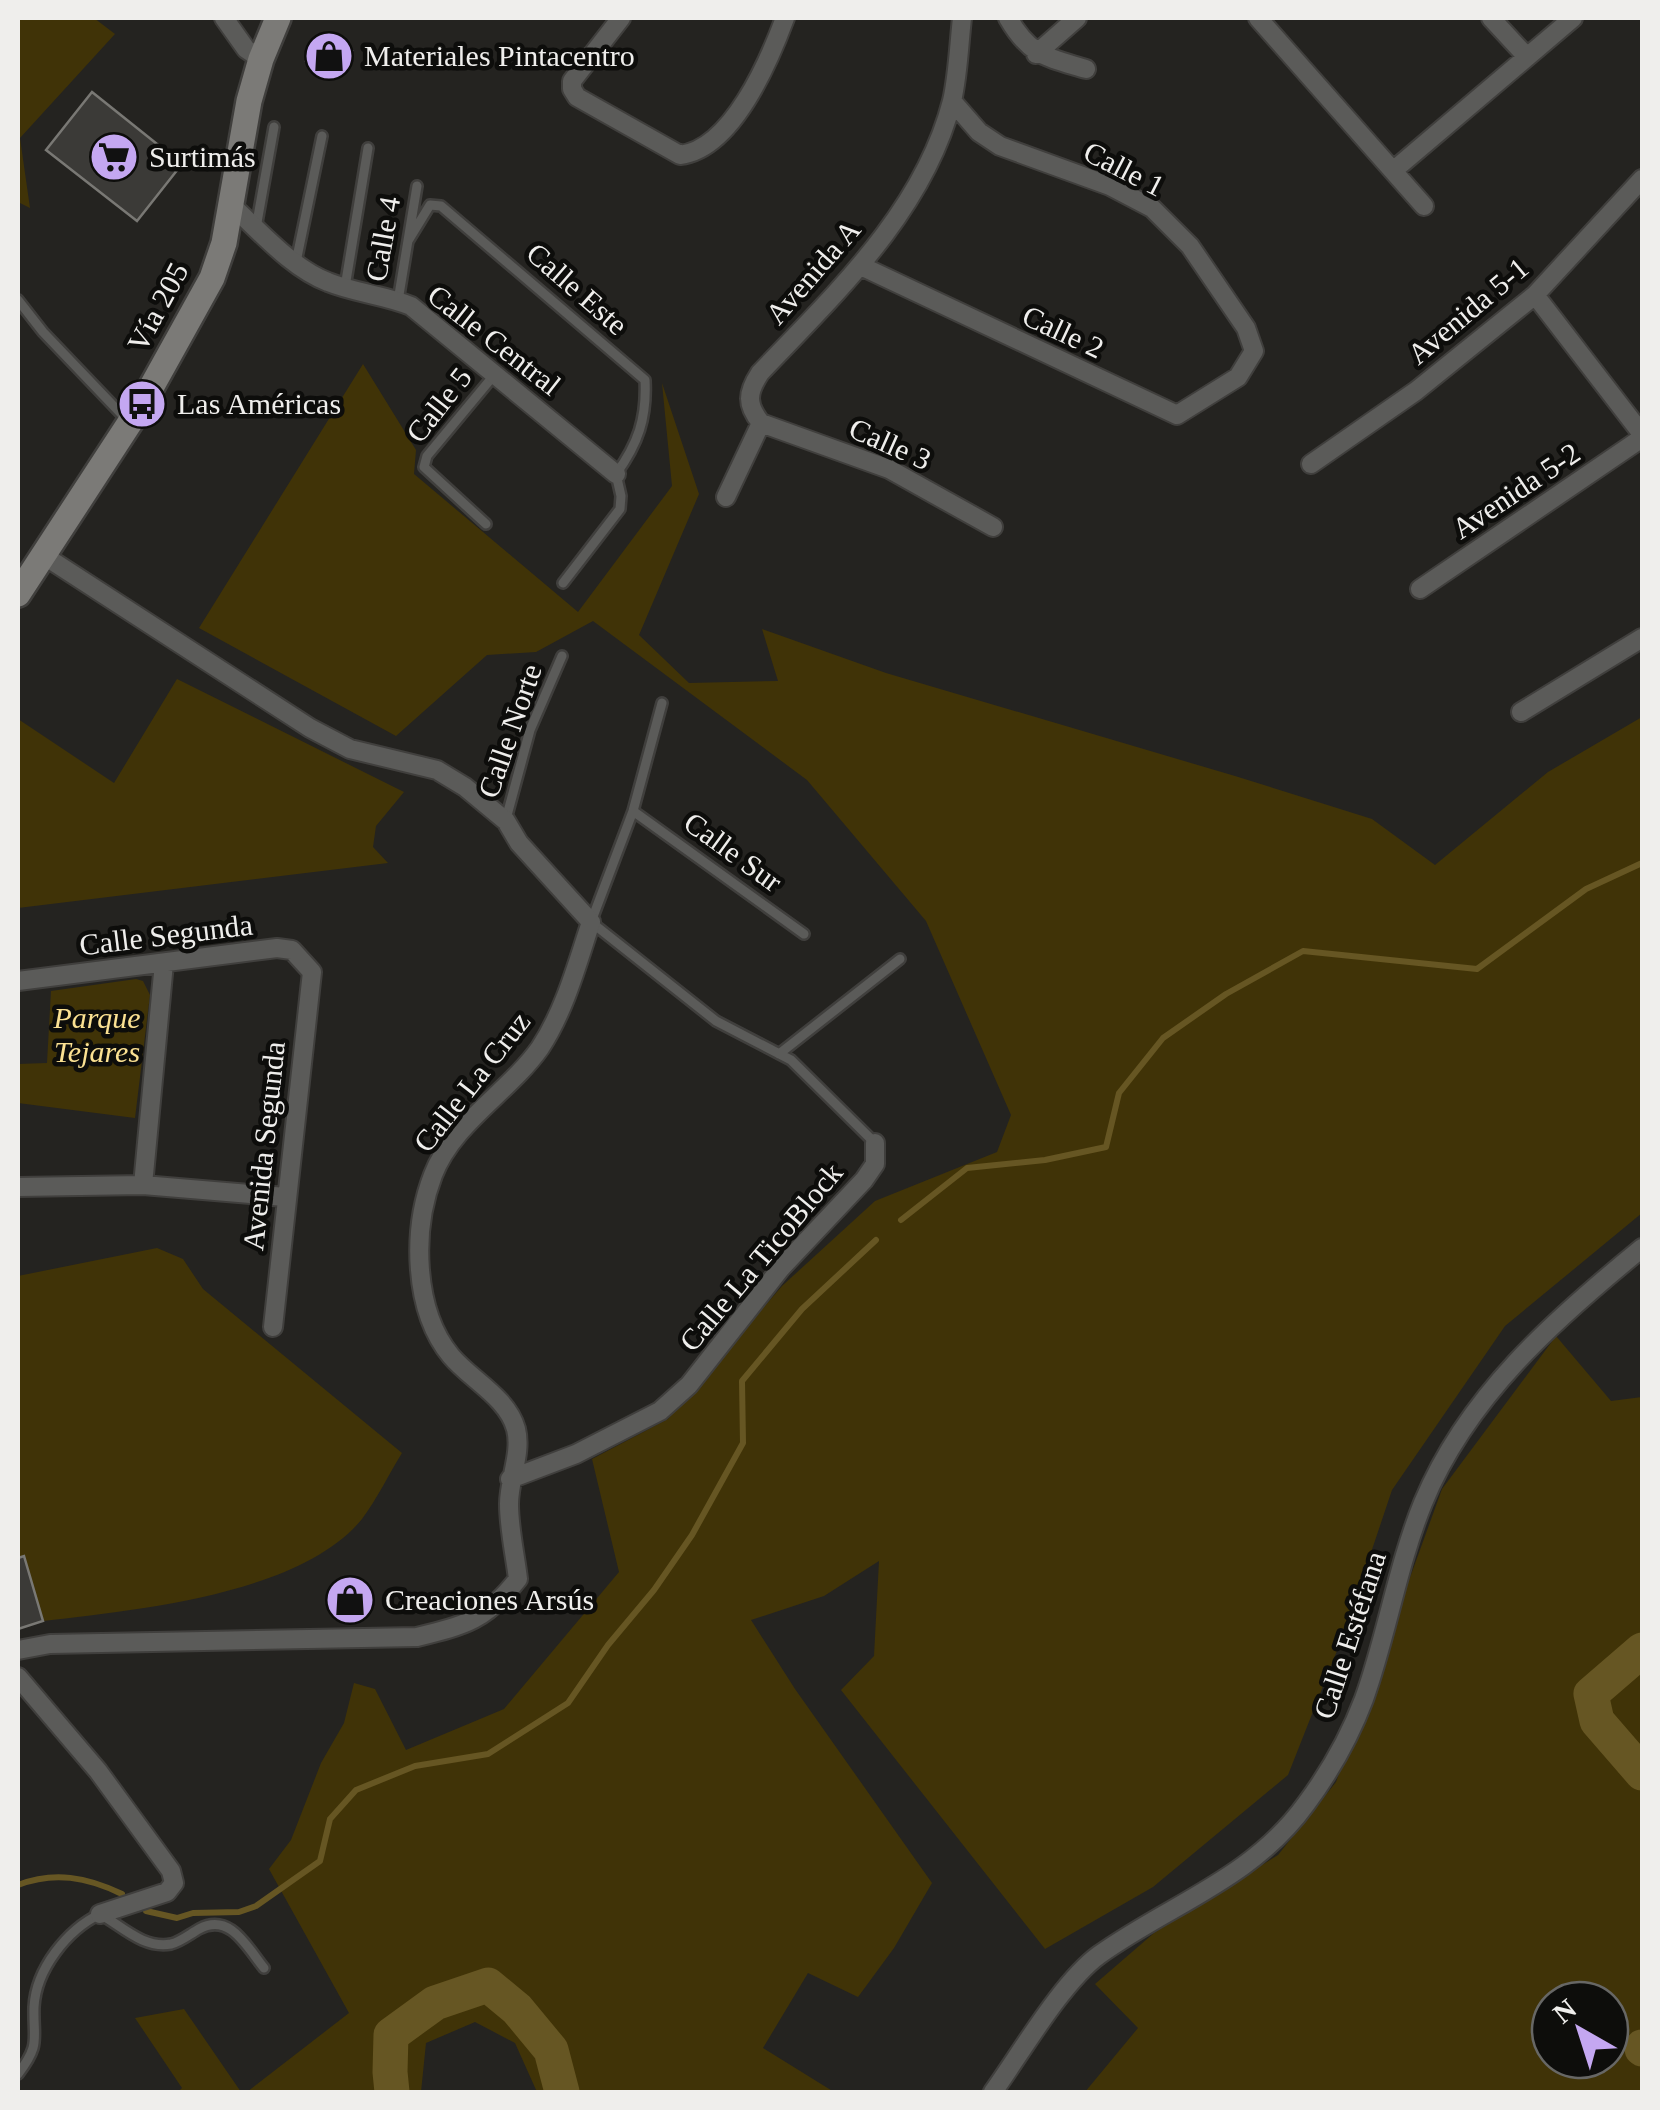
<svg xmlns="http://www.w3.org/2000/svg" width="1660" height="2110" viewBox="0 0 1660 2110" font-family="Georgia,serif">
	<rect width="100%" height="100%" fill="#242320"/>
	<path fill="#403307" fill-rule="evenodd" d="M18,18h76l21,16 -95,104 10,70 -12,-6z
		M363,364l53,86 -2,24 164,138 94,-126 -10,-103 37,111 -60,141 50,48 89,-2 -16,-52 124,44 349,103 137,43 63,46 113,-93 94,-55v496l-137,113 -113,164 -48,143 -56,142 -135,112 -108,62 -204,-259 33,-34 5,-95 -55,35 -73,24 44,69 137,194 -38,65 -36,49 -50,-24 -45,75 71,44h-297l-22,-49 -40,-21 -49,21 -5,49h-174l102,-79 -80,-144 22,-29 30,-77 23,-40 10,-40 21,6 31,61 98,-41 115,-137 -27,-113 76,-40 114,-133 93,-85 122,-49 14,-37 -85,-194 -119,-141 -214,-159 -57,31 -49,3 -91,81 -197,-108z
		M177,679l227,113 -28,34 -3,21 15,16 -370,45v-189l96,64z
		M136,979l7,2 7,14 -15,123 -117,-15v-39l29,-1 4,-72z
		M157,1248l26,11 20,30 199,164c-13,21 -25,46 -40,66 -62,76 -227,91 -319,102l-19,-64 -6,1v-282z
		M1556,1336l55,65 31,-4v695h-557l53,-64 -43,-44 59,-51 124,-78 58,-73 106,-293zM1550,2000h60v60h-60z
		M184,2009l57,83h-63l4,-4 -47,-70z"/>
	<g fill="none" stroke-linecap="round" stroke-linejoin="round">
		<path stroke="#665623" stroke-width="6" d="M901,1220l66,-52 78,-8 61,-13 13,-54 44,-55 63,-44 77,-43 174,18 109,-80 56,-26
			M18,1885c36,-14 69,-8 104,9
			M146,1911l31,7 16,-5 46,-1 17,-6 64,-45 10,-42 26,-29 59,-24 73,-12 80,-51 40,-58 46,-55 38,-55 51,-92 -1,-62 60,-72 74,-69"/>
		<path stroke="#665623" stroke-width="35" d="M1642,1650l-51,44 6,27 45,52
			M1642,2047v2
			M392,2092l-2,-20 1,-37 44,-32 53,-18 29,24 34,41 11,42"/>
	</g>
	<path fill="#3b3a37" stroke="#797874" stroke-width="2.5" d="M325,35l27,16 -19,27 -27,-17z
		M92,92l90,72 -45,57 -91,-71z
		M24,1556l19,65 -25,8v-71z"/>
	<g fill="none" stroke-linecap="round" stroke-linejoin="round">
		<g stroke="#403f3d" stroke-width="14">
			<path id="service" d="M256,228l18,-101
				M408,241l22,-36 11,1 204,174c2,38 -7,64 -29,94l5,22 -1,13 -57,74
				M296,262l26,-126
				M345,287l23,-139
				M18,300l25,32 84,88
				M398,301l19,-115
				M486,524l-62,-57 3,-11 68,-82
				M662,703l-29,108 -42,111 125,99 75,39 84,83
				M633,811l171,123
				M506,819l24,-89 32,-74
				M779,1054l121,-95
				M18,2074c23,-30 15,-34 16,-67 2,-38 33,-77 66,-93 22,12 43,35 71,30 9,-2 19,-10 28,-15 31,-17 48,18 65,39"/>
		</g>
		<g stroke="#403f3d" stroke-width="22">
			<path id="minor" d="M224,18l22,31 15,10
				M621,18l-49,63v8l5,8 103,58c52,-6 89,-94 105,-137
				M1008,18c22,38 38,39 78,51
				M1258,18l166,188
				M1491,18l36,39
				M1036,54l41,-36
				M1394,170l179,-152
				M230,204c29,26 61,64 98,78 27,11 56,13 83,24l205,168
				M861,266l316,149 61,-38 16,-26 -8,-23 -56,-82 -38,-38 -42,-22 -110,-40 -21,-14 -27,-31
				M1535,295l107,139
				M761,423l128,46 104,58
				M1311,464l105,-73 119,-96 107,-116
				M726,497l35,-74c-15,-19 -14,-30 -1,-50 75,-79 164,-162 192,-272 6,-26 7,-56 10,-83
				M1420,589l222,-151
				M1521,712l121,-74
				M18,981l259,-33 15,2 20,22 -39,355
				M143,1185l21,-222
				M18,1187l125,-2 142,12
				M510,1479l66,-25 84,-43 29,-26 92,-117 83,-88 11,-16v-21
				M18,1650l32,-6 367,-7c49,-12 69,-17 101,-58 -3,-25 -9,-50 -9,-75 0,-25 13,-51 7,-75 -9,-32 -45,-49 -65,-73 -38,-46 -39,-127 -18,-181 20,-52 76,-83 107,-127 25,-38 37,-84 51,-126l-72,-79 -13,-22 -41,-34 -28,-17 -87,-21 -40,-21 -267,-173
				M18,1677l80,94 73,100 3,12 -7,9 -67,22
				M993,2092c28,-39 69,-110 106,-137 71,-51 153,-76 207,-151 23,-31 44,-68 58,-105 23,-64 33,-132 59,-196 44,-107 132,-184 219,-255"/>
		</g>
		<g stroke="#403f3d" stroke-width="30">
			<path id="secondary" d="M18,594l124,-190 70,-126 12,-35 25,-142 12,-42 17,-41"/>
		</g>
		<use href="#service" stroke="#5b5b59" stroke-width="9"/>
		<use href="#minor" stroke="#5b5b59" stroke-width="18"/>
		<use href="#secondary" stroke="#7b7a77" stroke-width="25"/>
	</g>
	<defs>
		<g id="shop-disc" transform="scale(2.5)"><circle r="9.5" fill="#c4a7f1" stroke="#0d0d0b"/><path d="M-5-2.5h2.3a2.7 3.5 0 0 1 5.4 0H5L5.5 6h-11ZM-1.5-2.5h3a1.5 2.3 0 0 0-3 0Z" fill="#111"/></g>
		<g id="supermarket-disc" transform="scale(2.5)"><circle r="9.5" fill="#c4a7f1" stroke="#0d0d0b"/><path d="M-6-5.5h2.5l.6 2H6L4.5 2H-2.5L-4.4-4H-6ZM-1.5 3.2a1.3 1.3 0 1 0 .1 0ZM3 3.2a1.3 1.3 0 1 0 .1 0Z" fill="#111"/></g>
		<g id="bus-disc" transform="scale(2.5)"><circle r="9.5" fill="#c4a7f1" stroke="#0d0d0b"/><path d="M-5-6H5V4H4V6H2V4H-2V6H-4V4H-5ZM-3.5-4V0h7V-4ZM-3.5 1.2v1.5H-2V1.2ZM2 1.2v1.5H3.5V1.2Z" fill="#111"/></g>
	</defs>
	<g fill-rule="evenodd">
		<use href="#shop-disc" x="329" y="56"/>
		<use href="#supermarket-disc" x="114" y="157"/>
		<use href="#bus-disc" x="142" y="404"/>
		<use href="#shop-disc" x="350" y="1600"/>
	</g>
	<g text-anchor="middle" stroke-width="9" stroke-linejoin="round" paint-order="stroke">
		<g font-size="30" fill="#efeeec" stroke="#0d0d0b" text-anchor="start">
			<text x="364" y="66">Materiales Pintacentro</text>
			<text x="149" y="167">Surtimás</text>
			<text x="177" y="414">Las Américas</text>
			<text x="385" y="1610">Creaciones Arsús</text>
		</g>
		<g font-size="30" fill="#efeeec" stroke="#0d0d0b">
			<text transform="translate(1124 169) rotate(27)" y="10">Calle 1</text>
			<text transform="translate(383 239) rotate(-80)" y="10">Calle 4</text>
			<text transform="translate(813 272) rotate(-49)" y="10">Avenida A</text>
			<text transform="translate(577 289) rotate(41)" y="10">Calle Este</text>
			<text transform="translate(158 307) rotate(-62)" y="10">Vía 205</text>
			<text transform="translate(1468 311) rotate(-40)" y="10">Avenida 5-1</text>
			<text transform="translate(1063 332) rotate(25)" y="10">Calle 2</text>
			<text transform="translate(494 340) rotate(38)" y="10">Calle Central</text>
			<text transform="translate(439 405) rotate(-52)" y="10">Calle 5</text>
			<text transform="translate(890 444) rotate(24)" y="10">Calle 3</text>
			<text transform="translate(1516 491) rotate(-34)" y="10">Avenida 5-2</text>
			<text transform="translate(510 731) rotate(-71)" y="10">Calle Norte</text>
			<text transform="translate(733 852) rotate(36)" y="10">Calle Sur</text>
			<text transform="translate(166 935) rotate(-7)" y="10">Calle Segunda</text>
			<text transform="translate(472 1082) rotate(-52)" y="10">Calle La Cruz</text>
			<text transform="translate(264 1146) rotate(-84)" y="10">Avenida Segunda</text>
			<text transform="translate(761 1257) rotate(-50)" y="10">Calle La TicoBlock</text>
			<text transform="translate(1350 1635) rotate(-72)" y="10">Calle Estéfana</text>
		</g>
		<g font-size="30" font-style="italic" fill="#fbe192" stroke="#0d0d0b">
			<text x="97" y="1028">Parque<tspan x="97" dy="34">Tejares</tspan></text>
		</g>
	</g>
	<rect width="1660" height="2110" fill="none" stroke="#efeeec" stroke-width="40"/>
	<g transform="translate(1580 2030) rotate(321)"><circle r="48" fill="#0d0d0b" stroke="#676765" stroke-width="2.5"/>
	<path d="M0-8L18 38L0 25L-18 38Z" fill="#c4a7f1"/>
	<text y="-15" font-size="28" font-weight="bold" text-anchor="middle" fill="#efeeec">N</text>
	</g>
</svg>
